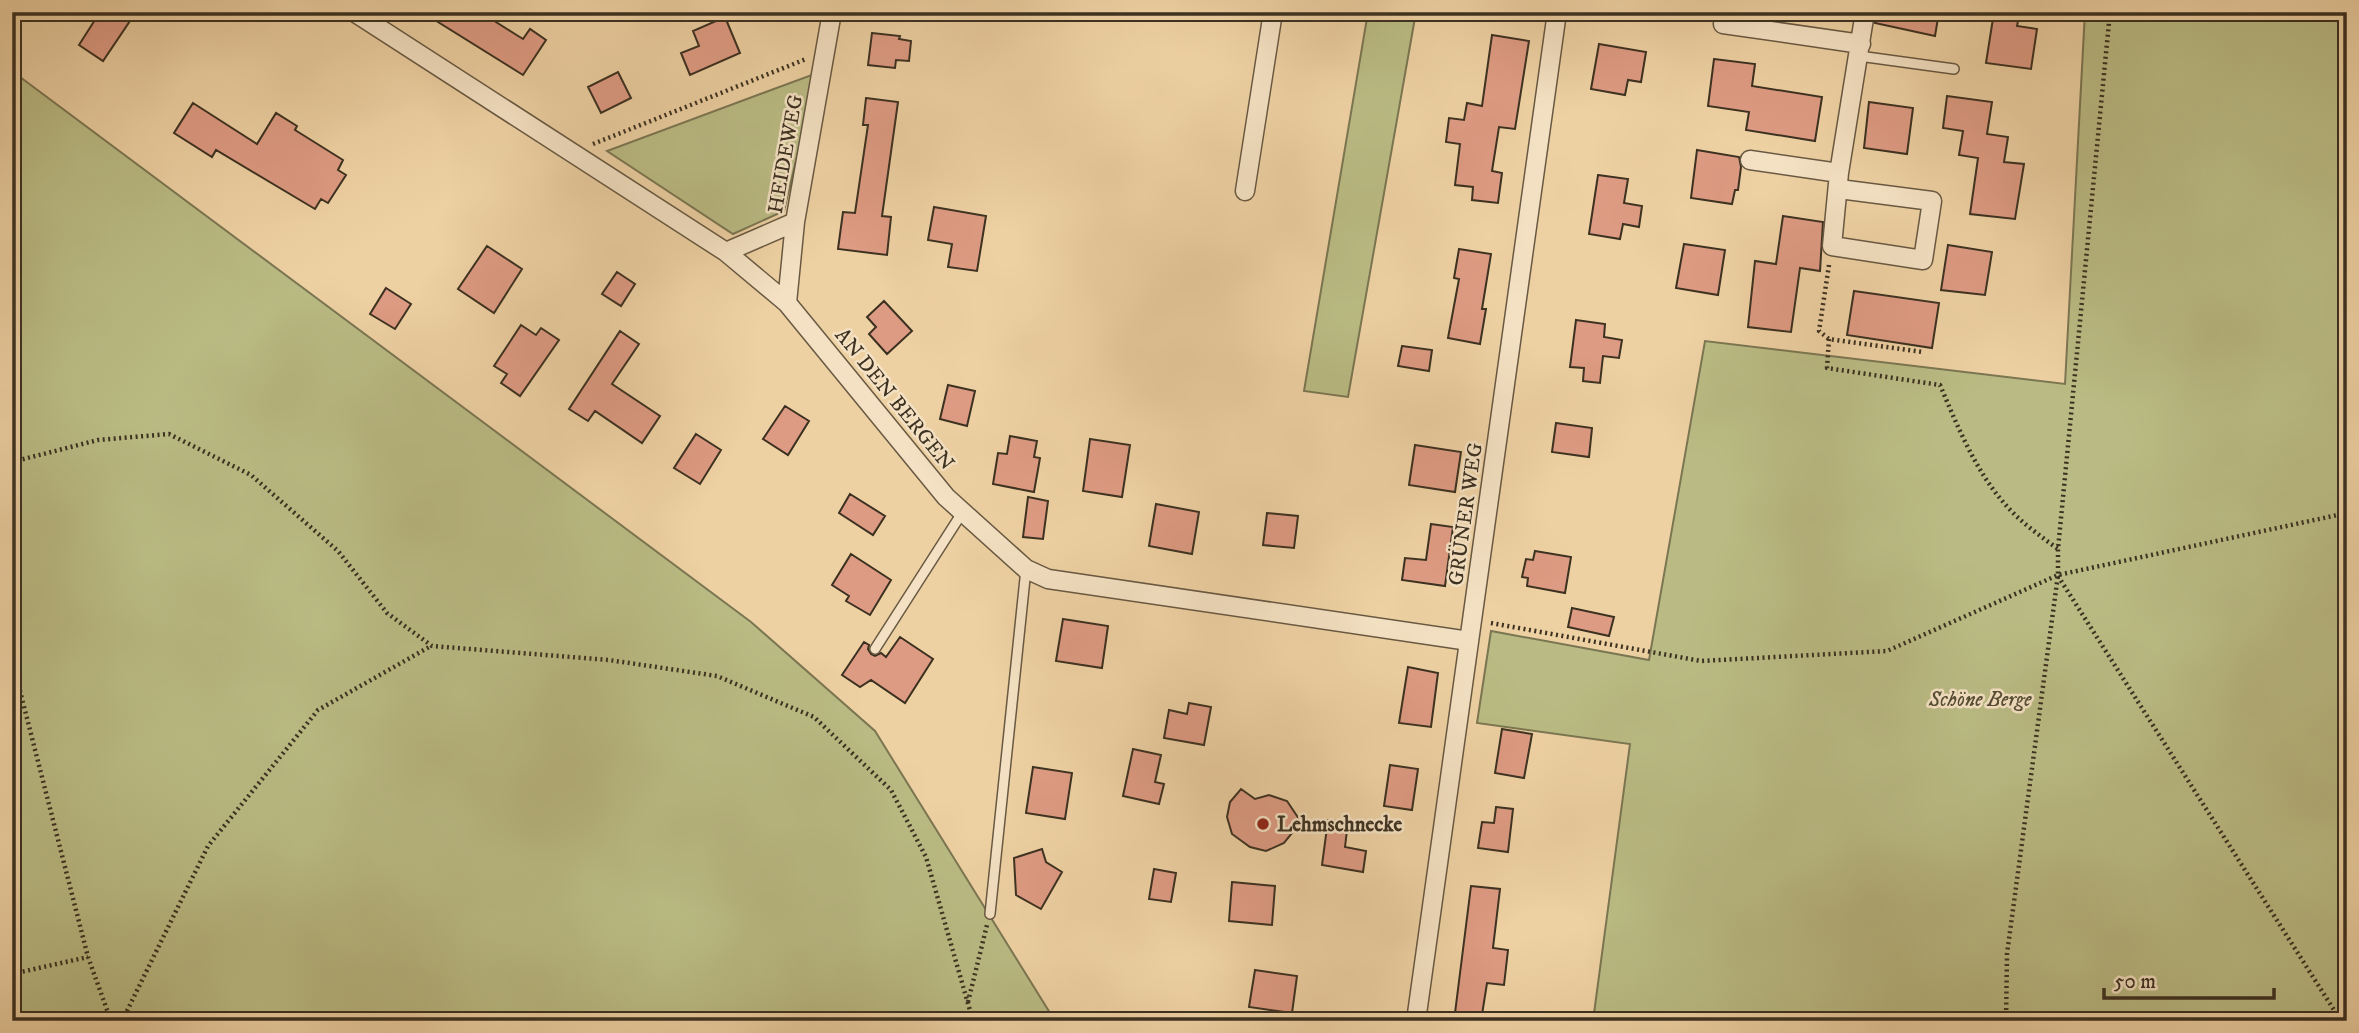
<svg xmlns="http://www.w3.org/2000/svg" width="2359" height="1033" viewBox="0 0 2359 1033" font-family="'IM FELL DW Pica',serif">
	<rect width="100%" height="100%" fill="#eed1a3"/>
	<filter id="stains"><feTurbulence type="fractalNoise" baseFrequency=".00286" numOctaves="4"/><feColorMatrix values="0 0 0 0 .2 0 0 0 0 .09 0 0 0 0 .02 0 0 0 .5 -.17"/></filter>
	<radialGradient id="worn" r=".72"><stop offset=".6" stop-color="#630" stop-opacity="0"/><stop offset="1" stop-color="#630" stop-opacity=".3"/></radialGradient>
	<path fill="#babb84" stroke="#7b7652" stroke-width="2" d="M1368,12h48l-68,385 -44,-6z
		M2085,12h262v1009h-754l37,-277 -153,-21 14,-92 158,29 56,-319 360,43z
		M12,71l739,551 124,109 180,290h-1043z
		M817,73l-33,138 -51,23 -126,-83z"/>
	<path fill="#de9b83" stroke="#3c3121" stroke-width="2" d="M100,12h36l-33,49 -24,-16z
		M422,12h58l43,27 7,-10 16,11 -23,35z
		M1876,12h63l-4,24 -60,-13z
		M1994,12h26l-3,14 20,3 -6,40 -45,-6z
		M725,17l15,36 -50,22 -9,-22 18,-7 -6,-15z
		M872,33l28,3 -1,3 12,2 -2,20 -13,-1 -1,8 -27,-3z
		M1492,35l37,6 -14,88 -16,-2 -7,44 10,2 -4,30 -26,-3 1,-13 -18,-2 5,-41 -14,-2 3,-24 15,2 3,-17 15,3z
		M1599,44l47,8 -5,30 -13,-2 -3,15 -34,-6z
		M1714,59l41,5 -3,22 70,11 -7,44 -69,-11 3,-18 -41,-6z
		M618,72l13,26 -30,15 -13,-26z
		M1947,96l45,6 -5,32 21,3 -4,25 20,2 -9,55 -45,-5 8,-56 -19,-3 4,-24 -20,-3z
		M866,98l32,4 -16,114 9,1 -4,38 -49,-6 5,-37 12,1 13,-88h-5z
		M1869,102l44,6 -6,46 -43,-6z
		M193,103l64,41 19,-31 21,13 -2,4 48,30 -5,10 8,5 -18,28 -7,-4 -6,10 -99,-59 -4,7 -38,-24z
		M1697,150l42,7 2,10 -3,23h-3l-3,14 -41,-6z
		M1598,175l30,4 -4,24 18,3 -3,21 -16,-3 -3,15 -31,-5z
		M934,207l52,9 -9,55 -29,-4 4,-23 -24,-4z
		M1783,216l40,6 -3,49 -20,-3 -9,64 -43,-5 7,-66 21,3z
		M1684,244l41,6 -7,45 -42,-7z
		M1948,245l44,7 -7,43 -44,-5z
		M487,246l35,23 -28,44 -36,-24z
		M1459,249l32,5 -9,55h4l-6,35 -32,-6 11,-59 -5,-1z
		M617,272l18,12 -14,22 -19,-12z
		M386,288l25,16 -16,25 -25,-15z
		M1854,291l85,12 -7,45 -85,-13z
		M884,301l28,30 -25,23 -18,-20 7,-7 -9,-10z
		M1576,320l29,4 -1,13 18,3 -3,18 -16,-2 -3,27 -17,-2 1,-13 -14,-1z
		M521,325l15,10 5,-7 18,12 -39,56 -19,-13 6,-9 -13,-8z
		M620,331l19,13 -27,40 48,32 -18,27 -47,-32 -7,10 -19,-12z
		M1402,346l30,4 -3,21 -31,-5z
		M948,385l27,6 -8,35 -27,-7z
		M785,406l24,15 -21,34 -25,-16z
		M1556,423l36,5 -3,29 -37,-5z
		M696,434l25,16 -21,34 -26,-16z
		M1010,436l27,5 -3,16 6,1 -6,34 -41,-8 5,-31 9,1z
		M1090,439l40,6 -8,52 -39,-6z
		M1415,445l46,7 -6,40 -46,-7z
		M850,494l35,22 -12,19 -34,-22z
		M1028,497l20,4 -5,38 -20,-2z
		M1156,504l43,8 -7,42 -43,-8z
		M1267,513l31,3 -4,32 -31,-3z
		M1431,524l22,3 -8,59 -43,-6 3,-22 21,2z
		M1535,551l36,6 -6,36 -38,-7 1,-8 -6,-1 4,-18 7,1z
		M851,554l40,26 -21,35 -24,-14 3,-5 -17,-11z
		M1572,608l42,9 -5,19 -41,-9z
		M1063,619l45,7 -6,42 -46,-7z
		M900,637l33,22 -28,44 -34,-23 -11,7 -18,-12 22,-33 5,3 -1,4 3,5 4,2 6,-3 5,4z
		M1408,667l30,6 -7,54 -32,-4z
		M1189,703l22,4 -7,38 -40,-7 5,-28 18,4z
		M1502,729l30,5 -8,44 -29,-5z
		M1133,749l28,6 -6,27 9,2 -5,20 -36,-8z
		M1390,765l28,4 -6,41 -28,-4z
		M1033,767l39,6 -7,46 -39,-6z
		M1241,789l14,10 14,-4 18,6 14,21 -17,21 -18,8 -16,-4 -18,-13 -5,-17 3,-15z
		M1496,807l17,2 -5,43 -30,-4 4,-26 12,1z
		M1328,820l20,2 -3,25 21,4 -3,21 -41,-7z
		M1042,849l4,13 16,10 -21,37 -25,-14 -2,-37z
		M1154,869l22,4 -5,29 -22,-3z
		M1232,882l43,4 -3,39 -43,-4z
		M1471,886l29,3 -7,59 15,2 -4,35 -17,-2 -6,38h-27z
		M1255,970l42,6 -5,37 -43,-6z"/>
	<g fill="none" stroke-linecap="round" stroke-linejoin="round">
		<g stroke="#685942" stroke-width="12">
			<path id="service" d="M1859,56l95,13
				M875,649l87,-136
				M990,914l36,-345"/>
		</g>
		<g stroke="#685942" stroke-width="21">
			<path id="minor" d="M354,12l372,240 61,51 159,194 80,72 22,10 421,62
				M1723,24l138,20
				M1750,160l89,13
				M1839,189l93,12 -9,59 -91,-14 7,-73 26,-161
				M1245,191l28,-179
				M726,252l69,-30
				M787,303l8,-81 37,-210
				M1416,1021l141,-1009"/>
		</g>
		<path stroke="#3c3121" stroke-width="4.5" stroke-dasharray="2 3.5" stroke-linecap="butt" d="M593,144l213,-85
			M1829,265l-10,66 10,8 94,13
			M1829,339l-2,29 113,17c17,40 35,85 64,118 15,18 35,32 54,46
			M12,462l86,-22 71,-6 82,41 87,76 49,62 45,33 177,14 108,16 97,41 77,73 35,67 47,164
			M2058,576l283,445
			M1491,623l210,38 186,-10 171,-76 289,-62
			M12,647l7,40 69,270 23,64
			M12,974l76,-17
			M968,1002l19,-77
			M122,1021l86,-175 110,-136 113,-64
			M2006,1021l1,-67 51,-379v-26l52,-537"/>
		<use href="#service" stroke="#f4e1c3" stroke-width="9"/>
		<use href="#minor" stroke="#f4e1c3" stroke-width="18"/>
	</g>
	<circle fill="#8f2418" stroke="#f4e1c3" stroke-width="2.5" cx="1263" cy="824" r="7"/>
	<g text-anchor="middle" stroke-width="5" stroke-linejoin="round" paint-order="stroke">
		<g font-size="21" fill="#3c3121" stroke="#f4e1c3">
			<text transform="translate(785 154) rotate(-80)" y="7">HEIDEWEG</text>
			<text transform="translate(895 399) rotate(51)" y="7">AN DEN BERGEN</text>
			<text transform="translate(1465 514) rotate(-82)" y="7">GRÜNER WEG</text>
		</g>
		<g font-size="21" font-style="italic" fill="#554d35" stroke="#f4e1c3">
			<text x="1980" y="706">Schöne Berge</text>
		</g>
		<g font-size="21" font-weight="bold" fill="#3c3121" stroke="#f4e1c3" text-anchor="start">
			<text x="1277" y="831">Lehmschnecke</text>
		</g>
	</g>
	<rect width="2359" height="1033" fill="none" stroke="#eed1a3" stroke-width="42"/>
	<rect x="14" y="14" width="2331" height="1005" fill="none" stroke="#3c3121" stroke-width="3.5"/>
	<rect x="21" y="21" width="2317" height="991" fill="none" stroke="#3c3121" stroke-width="2"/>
	<path d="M2104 988v10h170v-10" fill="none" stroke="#3c3121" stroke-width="3.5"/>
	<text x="2114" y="988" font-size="21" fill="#3c3121" stroke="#f4e1c3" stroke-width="5" paint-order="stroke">50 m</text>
	<rect width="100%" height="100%" filter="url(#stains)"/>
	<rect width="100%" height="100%" fill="url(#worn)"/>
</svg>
